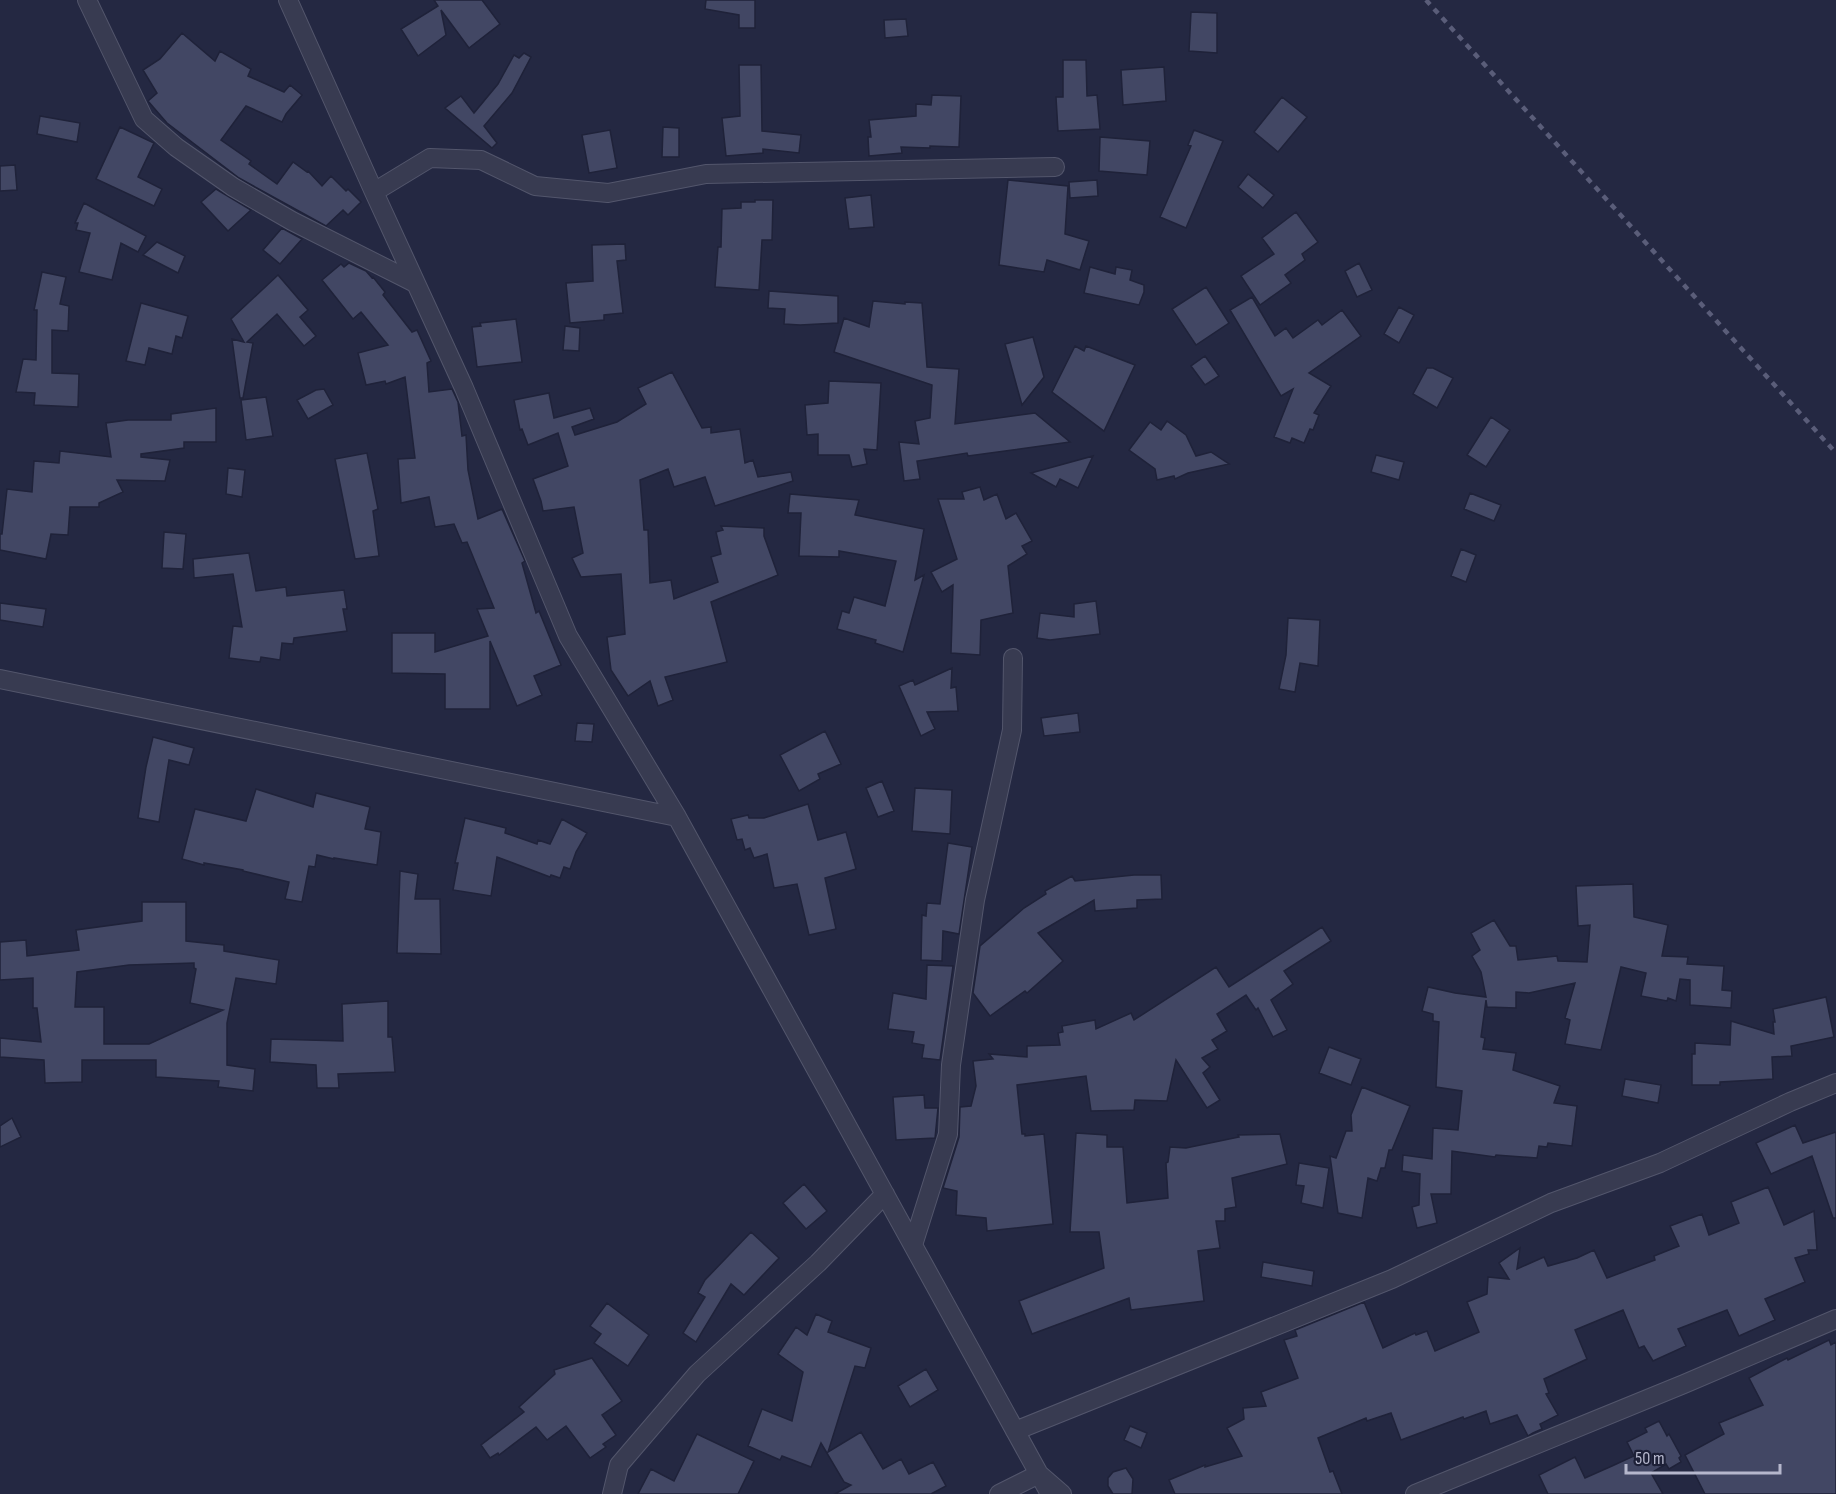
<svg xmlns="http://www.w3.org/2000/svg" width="1836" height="1494" viewBox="0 0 1836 1494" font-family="'Sofia Sans Condensed',sans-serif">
	<rect width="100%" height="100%" fill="#242842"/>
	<path fill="#424764" stroke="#1f2239" stroke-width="1.5" fill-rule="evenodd" d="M434,0h48l18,24 -31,24 -28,-38 5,25 -28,21 -17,-27 37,-23z
		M706,0h49v28h-16v-13l-34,-6z
		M1191,12l26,1v40l-28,-2z
		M906,19l2,17 -23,2 -1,-18z
		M182,33l33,28 5,-10 31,18 -3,7 36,16 6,-7 12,10 -16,19 -4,8 -36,-16 -25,34 30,21 -2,3 28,20 16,-22 14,10 1,-1 14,15 9,-10 15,15 2,-2 13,13 -13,13 -5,-5 -17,16 -87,-48 -72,-55 -19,-22 9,-8 -14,-23 17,-11z
		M524,53l7,4 -19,36 -28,33 13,17 -5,5 -47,-40 16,-12 13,17 24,-29 16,-29 5,3z
		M1063,60h23l1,36 10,-1 3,34 -42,2 -2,-34h7z
		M739,65h22l1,66 39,4 -2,18 -36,-4v4l-37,3 -4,-38 18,-2z
		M1164,67l2,34 -43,4 -2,-35z
		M932,95l29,1 -2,51 -29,-1v2l-29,-1 1,6 -33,3 -1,-19h3l-2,-17 47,-4v-12l15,1z
		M1282,97l25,20 -29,35 -24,-20z
		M40,116l40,7 -3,19 -40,-8z
		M120,127l34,16 -16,34 24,12 -8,17 -58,-27z
		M663,127l16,1v29h-17z
		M610,130l7,38 -28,5 -7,-38z
		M1194,130l29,11 -37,87 -26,-11 31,-71 -3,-1z
		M1100,137l50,4 -3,34 -48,-4z
		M15,165l2,25 -17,1v-25z
		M1248,174l26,21 -11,13 -25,-21z
		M1008,180l60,6 -3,48 24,7 -9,29 -33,-10 -3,12 -45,-7z
		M1097,180l1,16 -28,2 -1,-16z
		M216,189l35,21 -23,21 -27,-29z
		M871,195l3,32 -25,2 -4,-31z
		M755,200h18l-1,40h-10l-3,50 -44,-3 3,-40h3l1,-38 19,-1v-6h14z
		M84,203l62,33 -8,16 -17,-9 -9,37 -33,-8 11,-39 -14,-3 2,-7h-3z
		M1296,212l22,30 -16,12 3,6 -20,15 6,8 -31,22 -19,-29 33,-22 -12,-16z
		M282,228l20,11 -22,25 -17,-14z
		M157,242l28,14 -7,17 -35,-18z
		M625,244l1,16 -9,1 6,52 -19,2v5l-34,3 -4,-40 27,-2 -1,-36z
		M349,263l17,8 6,7 1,-1 12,15 -2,3 29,37 5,-2 14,31 -4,2 2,29 23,-3 6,13 4,34 4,-1 2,35 10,49 24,-10 23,52 -3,2 14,50 3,-2 22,54 -27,11 8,19 -25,11 -27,-65v68h-45v-35l-53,-1v-40h43v19l53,-16 -11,-27 17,-1 -27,-66 -5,1 -8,-19 -19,3 -6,-30 -28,6 -3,-44 17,-1 -10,-81 -19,7 -1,-3 -19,4 -8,-32 30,-8 -27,-33 -8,7 -31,-39 19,-16 3,3z
		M1359,263l13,27 -15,7 -12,-26z
		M1090,267l25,7 1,-7 16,3 -2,10 14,5v7l-5,13 -55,-12z
		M42,272l24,5 -6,27 9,2 -1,25 -16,-1v43l27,1 -1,33 -44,-2 1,-12 -19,-1 7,-33 13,1 1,-50h-3z
		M278,275l30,35 -8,7 16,19 -12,10 -27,-32 -30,28 6,1 -10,55h-3l-8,-59 12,3 -13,-23z
		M1206,287l23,36 -33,22 -24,-36z
		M769,291l69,5v27l-38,2 -16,-1 1,-15 -17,-1z
		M1252,297l23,39 11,-8 7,10 25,-18 4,5 20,-15 19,26 -52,37 22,13 -17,27 5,2 -6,15 -3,-1 -6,14 -12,-5 -2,5 -16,-6 19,-48 -12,7 -51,-86z
		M873,301l32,3v-2l17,1 5,64 32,2 -4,55 80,-11 35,29 -102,14 -1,-3 -50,8 3,18 -16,2 -5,-39 20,2 -4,-23 15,-3 2,-33 -98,-33 10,-34 25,9z
		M141,303l47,13 -6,22 -6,-2 -4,18 -23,-6 -4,17 -19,-4z
		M1399,307l15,8 -15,28 -15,-9z
		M516,319l6,43 -45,5 -5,-40 9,-1 -1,-3z
		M565,326l15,2 -1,23 -16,-1z
		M1033,337l11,40 -22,28 -17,-61z
		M1075,346l9,5 2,-5 49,19 -31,66 -52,-39z
		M1205,356l14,20 -14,9 -14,-19z
		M1427,368h6l20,10 -16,30 -24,-14z
		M672,372l30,56 9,-1v6l29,-4 5,34 8,-3 5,17 33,-5 2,9 -78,25 -10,-29 -31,10 -6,-18 -28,11 4,50h4l2,53 21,-3 3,19 44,-17 -7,-25 10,-3 -5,-22 7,-2 -2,-4 43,2v8l14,39 -67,27 16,60 -62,15 8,23 -15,6 -8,-25 -22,15 -17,-26 -4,-33 18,-3 -4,-60 -40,3 -9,-19 11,-5 -9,-46 -31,4 -2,-10 -8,-22 35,-13 -10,-33 -30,12 -6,-16 -2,1 -6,-30 35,-7 5,25 36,-10 4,11 -22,8 3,8 42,-13 29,-18 -8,-16z
		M829,381l52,2 -4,67 -13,-1 3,15 -15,3 -3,-12h-31v-21l-11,1 -2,-30 23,-2z
		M324,389l9,16 -25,14 -11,-19 19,-10z
		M266,397l7,39 -27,4 -5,-40z
		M216,408v34h-32v6l-43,6v3l29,3 -5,21 -48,-1 6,12 -24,11v4h-29l-2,28 -17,-1 -5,25 -46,-9v-16h2l5,-45 25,3 2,-31 25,2 1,-12 51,6 -5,-34 22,-3h43v-6z
		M1491,417l19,13 -24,37 -19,-12z
		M1167,421l19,14 10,21 15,-4 18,12 -41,9 -13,6 -1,-3 -17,4 -2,-11 -26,-19 21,-28 11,8z
		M367,453l11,56 -5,2 6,45 -24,3 -20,-100z
		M1376,455l28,7 -5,18 -28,-8z
		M1093,456l-15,32 -18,-9 -4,8 -25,-14z
		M228,468l17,2 -3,27 -16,-3z
		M980,487l4,13 13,-6 9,25 10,-6 16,28 -10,5 5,8 -19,12 5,47 -32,7 -1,35 -29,-2 2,-68 -11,7 -11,-20 26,-13 -19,-60h26l-2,-7z
		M1470,493l31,12 -7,16 -30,-12z
		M790,494l69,6 -4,15 69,14 -9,51 9,-5 -21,77 -28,-9 1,-3 -39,-11 5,-18 7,2 5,-16 31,9 11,-45 -57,-10v6l-40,-1 2,-43h-13z
		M164,532l22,2 -3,35 -21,-1z
		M1461,549l15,6 -10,27 -15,-6z
		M249,553l7,38 30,-4 1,9 57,-6 3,19h-4l4,22 -53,7 -1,6 -11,-1 -2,17 -19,-3 -1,5 -31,-4 4,-32 9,1 -9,-53 -39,4 -1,-19z
		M1096,601l4,33 -50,6 -13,-2 3,-25 34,4v-13z
		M0,603l46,6 -3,18 -43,-7z
		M1288,618l32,2 -2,46 -18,-3 -5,29 -16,-3 7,-34z
		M952,668l-1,20 5,-1 2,24 -31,1 8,17 -14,7 -22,-50 14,-6 2,5z
		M1078,713l2,19 -36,4 -3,-18z
		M577,723l17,1 -2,18 -17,-1z
		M825,731l16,33 -23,10 2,5 -21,12 -19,-36z
		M153,737l41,11 -5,17 -20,-5 -10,62 -21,-4 8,-51z
		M882,781l12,30 -16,6 -12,-29z
		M915,788l37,2 -2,44 -38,-3z
		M256,789l57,18 3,-14 54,14 -5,22 16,3 -4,33 -43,-7v1l-17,-4 -2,12 -6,-1 -7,36 -17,-3 4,-17 -46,-11v-1l-39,-7v2l-22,-6 13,-50 51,12z
		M808,804l10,36 28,-8 10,37 -31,9 11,51 -27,6 -12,-51 -23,4 -7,-34 -13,4 -4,-10 -5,2 -3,-11 -5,1 -6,-21 17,-4 1,3h15z
		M465,818l41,10 -1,5 32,11 1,-4 12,4 12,-25 25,14 -11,19 -6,17 -6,-2 -4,11 -9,-3 -1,2 -53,-20 -6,39 -38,-6 5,-27h-3z
		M948,843l24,4 -13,87 -16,-3 -1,30 -21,-1 1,-45 4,1 1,-13 13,1z
		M400,871l18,3 -3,25h25l1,55 -44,-1z
		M1134,875h27l1,24 -25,1v8l-42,3 -1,-11 -56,33 25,28 -36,32 -2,-2 -35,25 -17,-23 7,-47 44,-38 22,-14 -1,-3 27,-15 3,5z
		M1633,884l1,33 34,8 -6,31 26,1 -1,7 37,2 -2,24 10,1 -1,17 -41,-3v-25l-10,-1 -4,22 -8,-3 -1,3 -26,-5 5,-23 -25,-6 -20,83 -36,-6 5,-24 -5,-2 10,-35 -46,10 -13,-1v16l-29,-1 -1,-7 -5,37 4,1 -2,11 33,4 -3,17 47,16 -6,17 23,3 -5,40 -24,-3 -1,4 -8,-1 -2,12 -41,-3 -1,2 -43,-6 -1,43h-20l6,29 -20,5 -5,-21 7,-2 1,-31 -18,-3 1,-16 29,4 1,-31 25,2 4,-39 -26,-4 3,-65 -6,-1v-7l-11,-3 6,-24 27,6 31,4 -5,-25 -9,-16 8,-6 -9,-17 23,-13 16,26h6l2,14 39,-4 1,5 29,1 3,-37 -12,1 -2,-40z
		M142,902h44v39l38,4v6l55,9 -3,24 -40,-6 -9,45v42l28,4 -2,22 -35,-4 1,-6 -63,-4v-17h-74v22l-37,1 -1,-23 -44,-3v-19l41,4 -4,-34h-4v-30l-33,2v-38l26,-2 1,16 52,-6 -3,-20 66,-9zM194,963v5l2,1 -6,34 33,7 -74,34h-45v-37h-29l2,-35 52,-7z
		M1322,927l9,14 -47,30 9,13 -22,16 16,30 -14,7 -15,-29 -2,2 -10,-15 -29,19 10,17 -15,9 6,9 -16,9 8,9 -7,6 17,27 -13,8 -31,-48 -9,41 -32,-1 -1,10 -43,1 -5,-35 -69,9 5,49h3v2l19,-2 9,90 -66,7 -1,-13 -30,-3 1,-24 -14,-3 16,-51 1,-30 11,-1 5,-20 -3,-25 20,-2 -4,-5 38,3v-11l33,-1 -2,-12 5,-1 -1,-6 33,-6 1,9 35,-16 3,7 82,-53 13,20z
		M927,965l26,1 -13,94 -18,-2 2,-13 -12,-2 2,-11 -26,-3 5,-36 33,6z
		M1826,997l8,40 -43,9 1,10 -20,1 1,22 -53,3v3h-28v-31h3v-11l35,2 1,-24 43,13 -1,-12h2l-2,-13z
		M388,1001v36h4l3,35 -57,2 1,14h-22l-1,-23 -46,-3 1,-23 72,2 -1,-37z
		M1329,1047l32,12 -10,26 -32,-12z
		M1625,1079l36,6 -3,18 -36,-7z
		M1362,1087l48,19 -18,44h-3l-4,18h-4l-4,13 -9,-3 -6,40 -24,-5 -8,-57 6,2 10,-27h6l-1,-16z
		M924,1095l1,13h13l-3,30 -39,2 -3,-43z
		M12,1118l9,19 -21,10v-21z
		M1795,1125l8,18 33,-11v86h-3l-21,-62 -41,18 -15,-31z
		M1076,1133l31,2v12h16l4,56 41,-5 -2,-35 2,-1 2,-15 16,1 53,-11 -1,-2 42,-1 7,30 -55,14 4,29 -11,2v12h-9l4,27 -22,3 6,50 -73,9 -2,-12 -97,36 -13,-33 85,-33 -5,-36h-29z
		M1299,1163l30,5 -6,40 -22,-5 3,-17 -8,-1z
		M804,1184l23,27 -21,18 -23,-26z
		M1768,1187l16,38 30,-14 3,39h-9l1,4 -14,4 10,24 -40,17 10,21 -36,16 -12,-26 -49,19 8,17 -33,15 -9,-15 -5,2 -16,-38 -48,20 12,29 -43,20 5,14 -3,1 12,21 -18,9 2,5 -9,4 -5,3 -11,-21 -27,9 -4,-13 -22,8 -1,-2 -62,23 -10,-27 -24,8 -1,-3 -48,20 12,34 3,-1 9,23h-167l-6,-14 36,-15v2l37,-11 -15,-28 17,-9 -1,-11 23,-2 -5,-14 37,-14 -14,-38 13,-4 -2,-6 69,-28 19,46 32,-15 1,2 11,-4 8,20 44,-19 -12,-30 20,-8 1,-17 21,2 -10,-16 21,-15 -3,21 27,-12 4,9 29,-8 17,-8 13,28 48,-18 -1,-4 25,-10 -9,-20 32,-12 7,21 30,-12 -8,-21z
		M751,1232l28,26 -35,37 -13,-11 -35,58 -13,-9 22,-36 -7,-4 7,-13z
		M1263,1262l51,9 -2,15 -51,-9z
		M607,1303l42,32 -21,31 -34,-23 7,-9 -11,-8z
		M816,1314l16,7 -4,11 43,16 -6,20 -10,-2 -27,86 33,-20 22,37 18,-10 8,15 24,-12 13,24 -15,8h-96l16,-9 -7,-3 -23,-39 -10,24 -29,-11 -2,4 -32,-14 14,-37 30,12 11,-49 -25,-18 18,-27 11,8z
		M1829,1340l2,5 5,-3v152h-131l-20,-39 39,-21 -5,-11 44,-18 -14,-27 38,-20 1,2z
		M592,1358l30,43 -20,14 14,20 -13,9 3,3 -16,11 -24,-32 -19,14 -11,-13 -37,28 -1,-2 -8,5 -9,-13 43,-33 -5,-5 36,-33 -1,-4z
		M926,1369l12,21 -28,17 -12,-21z
		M1659,1421l8,15 2,-2 12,22 -2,2 2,4 -12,7 -3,-5 -15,9 12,21h-115l-9,-19 36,-18 10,21 27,-12 22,-10 -7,-14 20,-10 -2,-4z
		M1130,1426l17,7 -6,15 -17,-8z
		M697,1434l57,27 -16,33h-100l13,-25 23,12z
		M1126,1468l7,11 -1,15h-19l-5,-8v-8l5,-6z"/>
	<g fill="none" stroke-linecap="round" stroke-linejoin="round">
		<g stroke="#53566c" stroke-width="20">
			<path id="minor" d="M87,0l57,119 32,28 57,40 59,34 123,62
				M288,0l86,192 90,196 104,248 109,181
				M374,192l56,-34 51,2 54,26 73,7 98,-19 349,-7
				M0,679l677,138 373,677
				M913,1245l35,-111 3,-69 24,-165 37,-170 1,-72
				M1015,1431l377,-152 159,-76 109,-40 130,-61 46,-19
				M612,1494l7,-29 78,-91 121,-111 67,-69
				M999,1494l40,-20 23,20
				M1415,1494l269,-110 152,-65"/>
		</g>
		<use href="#minor" stroke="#383b51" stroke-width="18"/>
		<path stroke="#5a5d79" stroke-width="4.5" stroke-dasharray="6 6" stroke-linecap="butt" d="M1426,0l410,453"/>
	</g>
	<path d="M1626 1464v9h154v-9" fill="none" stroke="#b5b7cc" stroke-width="3"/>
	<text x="1635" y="1464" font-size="18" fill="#b5b7cc" stroke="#1d2037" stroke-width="4.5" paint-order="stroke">50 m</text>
</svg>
